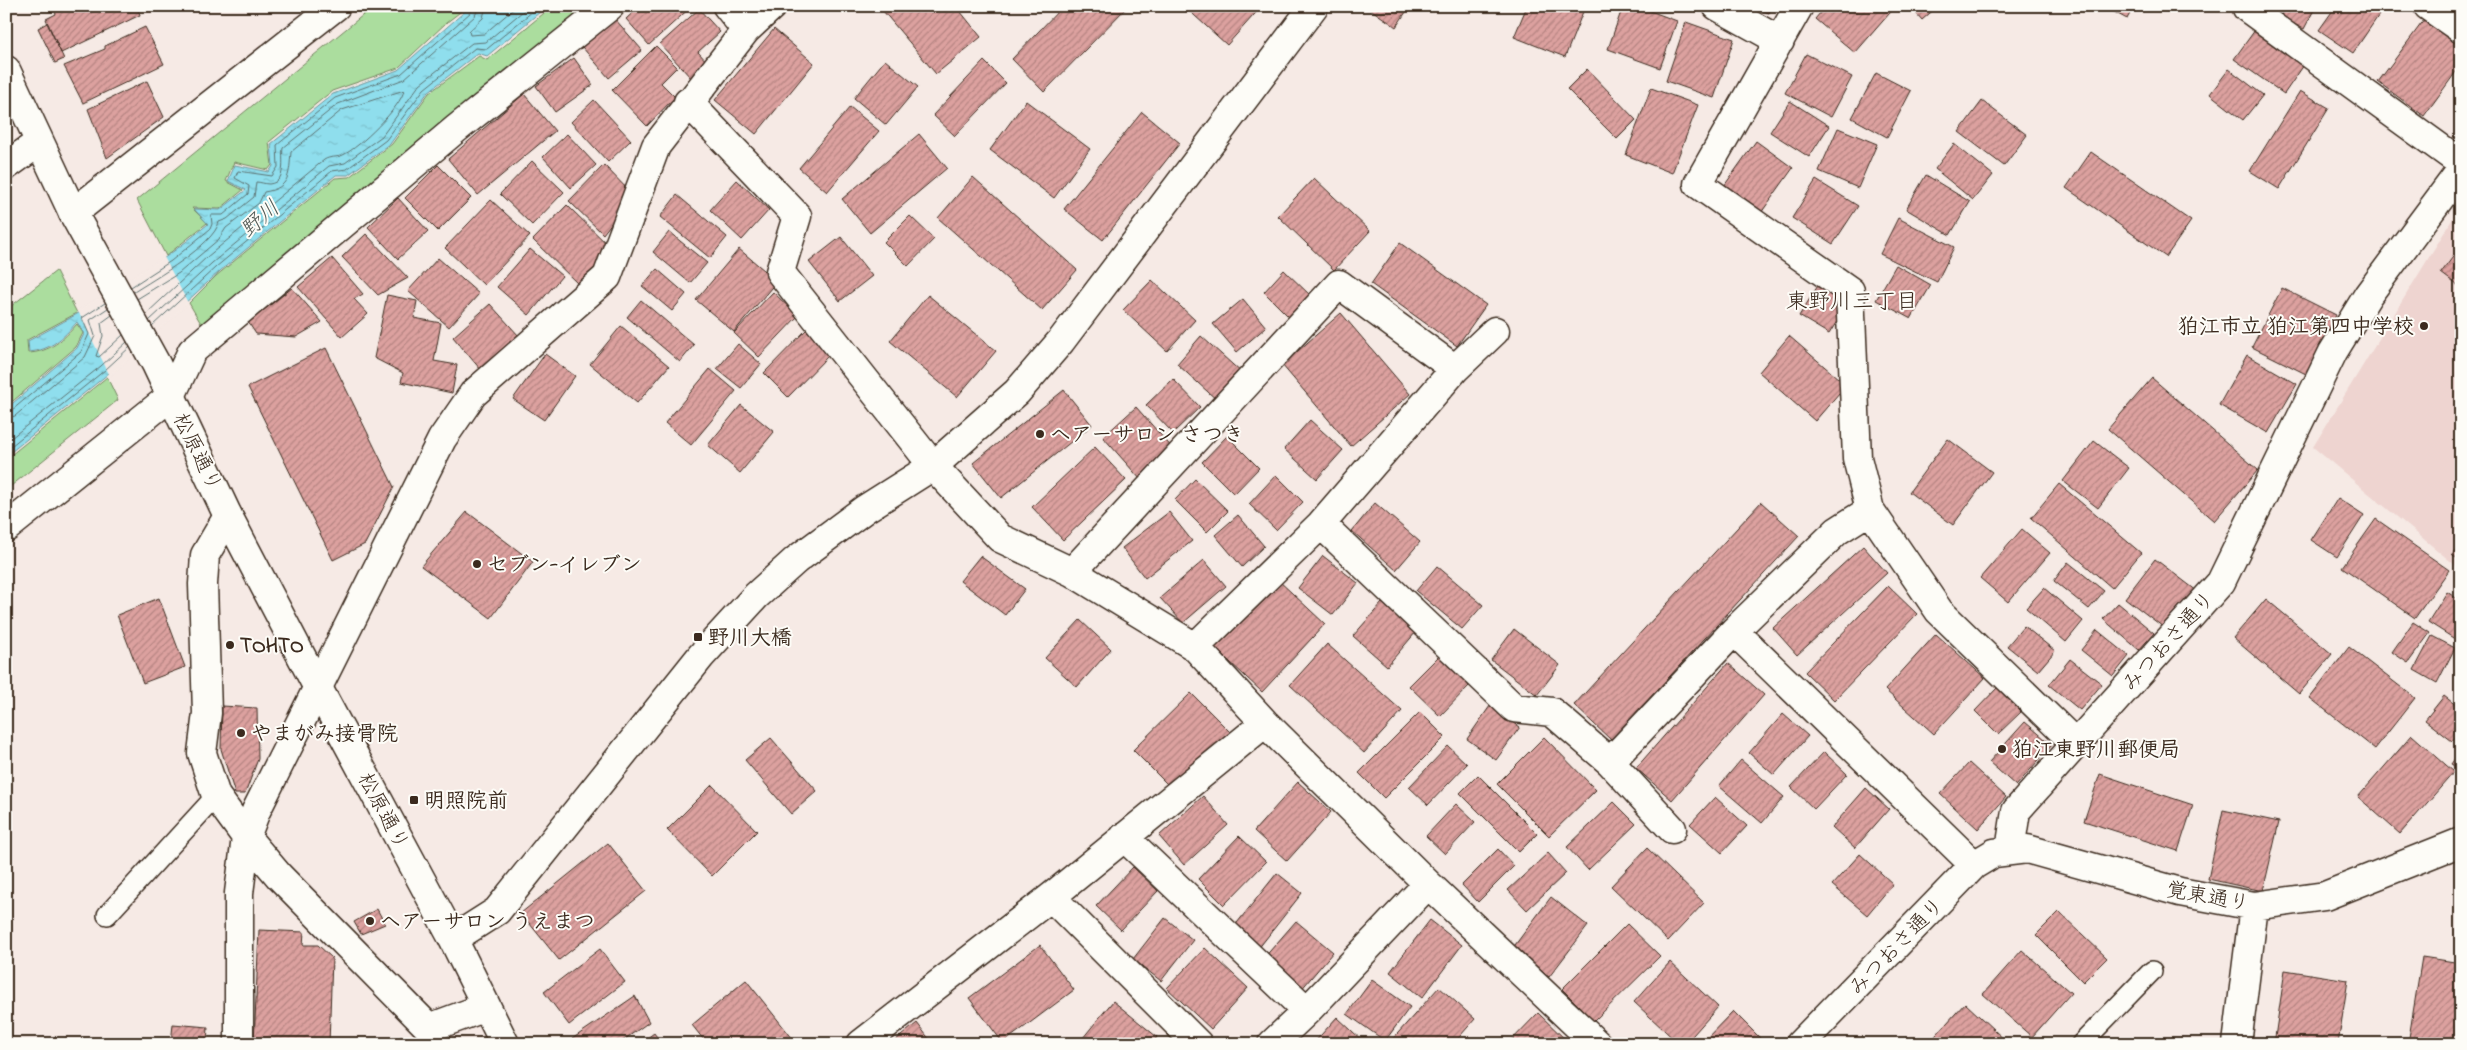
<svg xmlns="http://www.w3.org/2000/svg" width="2467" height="1050" viewBox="0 0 2467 1050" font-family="'Indie Flower','Klee One',sans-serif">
	<defs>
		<pattern id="water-ripples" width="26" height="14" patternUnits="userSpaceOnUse" patternTransform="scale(1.25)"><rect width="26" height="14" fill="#8fdeed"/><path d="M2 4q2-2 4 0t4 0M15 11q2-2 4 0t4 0" fill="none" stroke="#7cbfcb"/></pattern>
		<pattern id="building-hatch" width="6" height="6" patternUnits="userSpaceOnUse" patternTransform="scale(1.25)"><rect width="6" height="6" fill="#dca19f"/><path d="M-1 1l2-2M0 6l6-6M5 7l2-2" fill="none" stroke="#b48381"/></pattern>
	</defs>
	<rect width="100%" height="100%" fill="#f6eae5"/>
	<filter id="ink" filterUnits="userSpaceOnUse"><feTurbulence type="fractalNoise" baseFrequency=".02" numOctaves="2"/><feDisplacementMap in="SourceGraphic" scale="10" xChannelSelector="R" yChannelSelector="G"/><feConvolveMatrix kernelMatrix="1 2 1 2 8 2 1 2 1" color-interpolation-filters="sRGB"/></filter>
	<g filter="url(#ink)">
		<path fill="#eed4d0" d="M2461,205v365l-148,-123z"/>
		<path fill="#abdd9e" stroke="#73845e" d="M374,6h94l-22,17 -48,45 -66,23 -63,51 3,23 -4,5 -34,-8 -8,19 17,9 -23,19 -28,-1 15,15 -41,33 -29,-56z
			M549,6h51l-397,321 -14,-24 27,-27 119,-98 14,-1 43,-33 37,-51 50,-37 8,4 62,-51z
			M56,271l21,42 -50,27 1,13c22,-1 35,-13 49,-29l6,9 -7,14 -70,60v-97z
			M107,377l11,23 -112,90v-31z"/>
		<path fill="url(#water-ripples)" stroke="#6d969a" d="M471,6l75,1 -59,49 -9,-3 -50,39 -38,52 -42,31h-12l-116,96 -112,103 -102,82v-47l71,-61 7,-14 -7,-12c-14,16 -26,28 -48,30l-1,-11c64,-34 124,-70 180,-117l-14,-15 26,1 26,-20 -18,-9 7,-16 34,7 4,-6 -2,-22 62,-50 65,-24z"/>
		<path fill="#f6eae5" d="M164,257l24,46 -78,73 -32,-65z"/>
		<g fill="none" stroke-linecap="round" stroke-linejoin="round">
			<path stroke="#5d7271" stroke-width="1" d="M486,6l-3,12 -14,13 1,4 14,-1 33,-28
				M131,287l40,-26 39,-32 2,-5 -1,-9h12l25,-21 1,-8 -14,-8 3,-7 34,5 6,-9 -1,-22 58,-47 66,-24 70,-62 2,-6
				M134,292c20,-13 80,-47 85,-70l8,-3 27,-22 2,-15c4,0 9,2 13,2 19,-2 12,-25 14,-36l55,-44 66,-25 71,-63 4,-10
				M137,299l42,-26 40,-34 7,-11 33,-25 5,-11c27,-4 25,-19 27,-40l51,-42 62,-20c-2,16 -45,58 -61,65 -6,3 -13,1 -19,5l-117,97 -61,57
				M112,315l-11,8 2,13 -7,20 3,1 24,-22
				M149,321l63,-58 117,-97 16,-3 37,-27 38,-52 52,-41 14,-1 43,-36
				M152,326l64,-59 116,-96 15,-2 39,-29 38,-51 51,-41 12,1 52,-43
				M6,412l5,-1 70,-59 8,-18 -7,-16 23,-15
				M6,418l9,-2 70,-59 10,-21 -5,-16 18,-12
				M6,442l95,-76 26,-24
				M6,450l99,-80 25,-23"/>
		</g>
		<path fill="url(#building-hatch)" stroke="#3b2a1e" d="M58,6h79l3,9 -79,38 -15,-34 10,-5 -2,-5z
			M640,6h52l-43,39 -23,-26z
			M888,6h68l25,31 -45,37 -53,-63z
			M1063,6h65l-84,86 -32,-33z
			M1184,6h78l-35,39z
			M1366,6h44l-14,21z
			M1527,6h51l6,3 -19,48 -51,-20z
			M1623,6h14l40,15 -17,47 -52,-19z
			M1748,6h24l-3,7z
			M1826,6h70l-41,47 -40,-34z
			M1910,6h28l-16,14z
			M2103,6h31l-7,13z
			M2285,6h31l-12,23 -24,-12z
			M2336,6h49l-32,47 -34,-23z
			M699,9l21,23 -22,20 10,11 -17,15 -31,-34z
			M2430,12l31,23v30l-37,51 -46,-34z
			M615,19l27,31 -33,28 -27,-31z
			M1686,22l48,17 -20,59 -48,-17z
			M47,23l17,36 -9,4 -17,-35z
			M145,27l19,37 -81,39 -19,-37 41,-17v-3z
			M774,29l40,34 -58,71 -41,-34z
			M2255,30l49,35 -20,29 -50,-35z
			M656,46l21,21 -16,16 14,14 -28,29 -35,-36z
			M1806,54l46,23 -21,40 -46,-24z
			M574,58l19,27 -38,27 -19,-26z
			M885,60l33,27 -32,38 -32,-27z
			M984,61l22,22 -51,53 -22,-21z
			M1587,69l49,51 -19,19 -50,-50z
			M2229,69l34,26 -20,25 -33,-26z
			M1876,73l35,18 -24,46 -35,-19z
			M147,81l17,36 -57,41 -19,-49z
			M1651,88l47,17 -26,68 -46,-18z
			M2300,91l29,17 -50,81 -29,-18z
			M524,94l31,37 -77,64 -30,-36z
			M594,100l37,40 -23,22 -37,-40z
			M1026,101l64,48 -36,49 -64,-48z
			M1790,101l39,25 -20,31 -39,-25z
			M1982,101l45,34 -23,31 -45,-34z
			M850,107l29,24 -52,61 -28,-24z
			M1142,112l38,31 -77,97 -39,-31z
			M1838,128l39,16 -19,44 -39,-17z
			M567,134l29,31 -25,23 -28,-31z
			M919,134l28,34 -77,65 -28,-34z
			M1756,141l37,27 -37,52 -37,-27z
			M1954,144l39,31 -20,25 -38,-31z
			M2091,152l100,69 -25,36 -100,-69z
			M532,161l32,31 -32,33 -32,-31z
			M438,165l33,33 -33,33 -33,-33z
			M604,165l29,30 -30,39 -34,-33z
			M1926,175l44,27 -20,33 -44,-26z
			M973,177l104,93 -35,40 -104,-92z
			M1314,178l56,53 -36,39 -56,-54z
			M737,180l32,30 -27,30 -32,-30z
			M1816,180l42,26 -25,38 -41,-26z
			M677,195l50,42 -17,21 -50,-41z
			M398,198l30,33 -30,28 -30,-32z
			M491,200l39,36 -46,49 -39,-37z
			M567,205l48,47 -35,34 -47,-46z
			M910,216l24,23 -26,27 -24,-24z
			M1898,218l56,29 -17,35 -57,-28z
			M669,232l38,31 -17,20 -37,-31z
			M366,234l42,44 -30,17 -36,-38z
			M841,237l31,39 -32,25 -31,-39z
			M1400,243l86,62 -29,41 -86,-62z
			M2461,246v42l-20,-15z
			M530,249l32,27 -33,39 -32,-28z
			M739,249l38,32 -43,51 -38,-32z
			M332,258l31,36 -9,5 14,15 -26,23 -44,-50z
			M438,258l41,36 -30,33 -41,-36z
			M1896,265l35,20 -20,34 -35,-19z
			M657,269l29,25 -14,17 -30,-25z
			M1284,270l27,26 -21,22 -26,-26z
			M1152,280l43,40 -28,31 -44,-41z
			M1819,284l30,18 -20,32 -30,-18z
			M292,288l30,34 -26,15 -40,-3 -8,-12z
			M2282,288l54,27 -30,59 -54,-27z
			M773,292l25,24 -39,41 -25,-24z
			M387,295l30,6 -3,17 27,5 -7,38 23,4 -5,28 -51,-11 2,-9 -29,-15z
			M928,295l68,56 -39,46 -67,-56z
			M1243,299l23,28 -29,25 -24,-28z
			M641,300l53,45 -14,17 -53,-45z
			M490,304l29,32 -38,34 -28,-33z
			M1341,313l69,81 -59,52 -69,-81z
			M621,326l48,40 -32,37 -47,-39z
			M806,330l25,23 -43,44 -24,-24z
			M1201,336l42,38 -25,27 -41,-37z
			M1789,336l57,49 -31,36 -56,-49z
			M738,344l23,20 -20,24 -24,-19z
			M326,348l68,139 -29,57 -32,16 -85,-173z
			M545,354l30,22 -31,44 -31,-21z
			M2247,355l50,29 -29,49 -49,-28z
			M710,369l26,22 -45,54 -26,-22z
			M2152,378l106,92 -44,51 -106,-92z
			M1173,379l27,28 -27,26 -27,-28z
			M1064,390l28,35 -91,73 -28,-35z
			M741,405l33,27 -34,41 -32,-28z
			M1136,407l38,43 -33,30 -38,-43z
			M1310,420l33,30 -26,29 -33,-30z
			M1227,436l32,32 -25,26 -32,-32z
			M1948,439l44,33 -39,53 -44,-33z
			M2094,441l35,27 -31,40 -35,-27z
			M1095,447l31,33 -63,60 -31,-33z
			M1276,475l27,27 -27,28 -27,-26z
			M1195,479l33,32 -21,21 -32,-32z
			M2059,484l82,69 -29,35 -81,-70z
			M2338,498l26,17 -27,42 -26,-17z
			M1761,502l38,34 -188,204 -37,-35z
			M1375,503l45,39 -24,28 -44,-39z
			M467,512l66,50 -42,56 -70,-52z
			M1169,512l23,29 -47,37 -23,-30z
			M1238,515l26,31 -22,21 -27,-32z
			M2376,519l73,51 -34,48 -73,-51z
			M2022,529l28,24 -42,49 -28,-24z
			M2461,543v19l-9,-8z
			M1863,546l24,27 -90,82 -24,-27z
			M980,556l45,33 -20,26 -45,-34z
			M1323,556l35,27 -25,32 -35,-27z
			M2155,559l42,32 -30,39 -42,-32z
			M1204,560l22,26 -43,37 -23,-25z
			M2068,562l36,29 -15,18 -35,-28z
			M1437,566l46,39 -21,24 -46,-38z
			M1277,579l48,45 -63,68 -48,-45z
			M1888,586l29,28 -83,86 -29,-28z
			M2044,588l39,33 -17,21 -40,-34z
			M2447,592l14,9v42l-33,-21z
			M159,598l26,69 -42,16 -26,-68z
			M2266,599l66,55 -33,40 -66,-56z
			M1382,603l34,29 -29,34 -34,-30z
			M2118,603l36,30 -15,17 -36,-31z
			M1080,620l31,29 -34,38 -32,-29z
			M2413,622l17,11 -22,30 -16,-11z
			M2024,626l31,25 -17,20 -31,-25z
			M1514,629l46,36 -23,30 -46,-35z
			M2097,630l32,26 -16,20 -32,-26z
			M1936,634l49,44 -51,56 -49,-44z
			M2432,636l23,12 -18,35 -23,-13z
			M1327,644l75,67 -38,42 -74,-68z
			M2349,647l66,51 -40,51 -65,-51z
			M1439,656l30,30 -29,30 -31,-30z
			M2070,659l32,25 -22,26 -31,-25z
			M1728,663l36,32 -92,105 -36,-32z
			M1998,687l23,25 -23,22 -23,-23z
			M1191,693l41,41 -58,57 -41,-41z
			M2444,696l17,13v21l-9,11 -27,-21z
			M222,706l35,2 1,51 -13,35h-10l-14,-45z
			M1490,706l30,21 -24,33 -29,-21z
			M1420,712l25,25 -61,61 -25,-25z
			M1783,714l25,22 -34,39 -25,-22z
			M2025,722l27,23 -36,41 -27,-24z
			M2412,735l42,37 -54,62 -42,-37z
			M1544,737l52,53 -47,46 -52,-52z
			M771,738l46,53 -26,23 -46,-54z
			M1448,746l19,18 -39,41 -19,-18z
			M2461,750v20l-10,-6z
			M1824,752l23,22 -33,35 -23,-22z
			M1741,760l43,37 -22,26 -43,-37z
			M1969,763l37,34 -28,32 -38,-35z
			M2100,774l93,31 -15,46 -94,-30z
			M1478,775l59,59 -18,18 -59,-59z
			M1298,782l33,30 -44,49 -33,-30z
			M712,785l45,46 -45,45 -45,-46z
			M1866,788l23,21 -34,39 -23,-21z
			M1203,796l25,29 -44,40 -25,-29z
			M1715,797l32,29 -25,27 -32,-29z
			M1614,802l22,22 -48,46 -21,-23z
			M1456,804l19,18 -30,32 -19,-18z
			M2223,810l56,12 -16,69 -55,-12z
			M1239,836l27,26 -42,43 -26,-26z
			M608,843l38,48 -87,69 -38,-47z
			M1647,848l57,55 -36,38 -57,-55z
			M1498,849l16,17 -36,36 -16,-17z
			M1548,853l18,20 -39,37 -19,-20z
			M1860,854l33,30 -26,31 -35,-30z
			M1133,867l25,24 -37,39 -25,-24z
			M1277,873l25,20 -44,56 -25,-21z
			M1551,897l37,29 -39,51 -37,-28z
			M377,909l8,15 -24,10 -7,-12z
			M2059,912l48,46 -24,24 -47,-47z
			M1165,918l28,22 -32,41 -28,-22z
			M1430,920l32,25 -40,53 -32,-26z
			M1296,921l37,31 -33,39 -37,-32z
			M1627,924l33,32 -66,65 -32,-32z
			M259,930l45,2 -1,13h15l14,13 -3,86h-75z
			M1040,945l34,45 -71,53 -34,-45z
			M1205,948l43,40 -37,41 -44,-41z
			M600,949l25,33 -56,43 -25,-33z
			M2022,950l49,43 -39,44 -49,-43z
			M2422,957l39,6v81h-53z
			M1670,962l48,45 -33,37h-6l-45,-42z
			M2285,970l63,10 -10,64h-64z
			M746,980l51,64h-90l-15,-19z
			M1372,980l38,27 -25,34 -38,-27z
			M1439,987l36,32 -22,25h-61l-2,-2z
			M635,996l14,26 -31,22h-43l-3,-5z
			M1113,1001l44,36 -5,7h-74z
			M1965,1003l44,41h-81z
			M1733,1011l33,33h-65z
			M1538,1013l32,31h-62z
			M1337,1017l29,27h-53z
			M917,1023l16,21h-42z
			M173,1024l35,3 -1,17h-36z
			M654,1033l8,11h-23z
			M401,1036l10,8h-17z"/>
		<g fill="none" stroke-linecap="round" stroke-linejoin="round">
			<g stroke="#3b2a1e" stroke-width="22">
				<path id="lane" d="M107,915l109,-119
					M2081,1044l71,-73"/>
			</g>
			<g stroke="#3b2a1e" stroke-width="31">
				<path id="street" d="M727,6l19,24 26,-24
					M1717,6l63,35
					M2428,6l33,23
					M2247,8l214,155
					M688,102l109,114 -17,56 153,194 67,72 72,34 123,75 70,76 163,161 169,160
					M6,166l32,-23
					M73,213l263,-207
					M171,396l21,-45 264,-222 154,-123
					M1870,510l69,101 136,132
					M228,516l-23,39 -2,29 4,129 -5,40 14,43 30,41 -7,56v151
					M1321,524l193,184 38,4 58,50
					M1072,572l267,-288 116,85
					M1734,631l103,-100 33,-21 -13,-52 -7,-167 -152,-107 101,-178
					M1195,647l126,-123 134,-155 40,-38
					M1672,829l-62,-67 124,-131 240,234
					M1124,837l183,174
					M2010,850l6,-39 205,-229 112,-230 35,-57 93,-125
					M1051,897l147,147
					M486,1007l-57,21 -150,-152 -33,-39 10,-26 186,-372 31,-45 134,-117 49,-131 90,-116
					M861,1044l190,-147 214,-174
					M1272,1044l35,-33 121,-127
					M1800,1044l174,-179 20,-12 33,-4 153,43 74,14 71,-10 136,-54
					M2237,1044l17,-138"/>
			</g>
			<g stroke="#3b2a1e" stroke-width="31">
				<path id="secondary" d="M6,70l67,143 83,151 72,152 90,172 135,251 52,105
					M6,528l165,-132
					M453,939l44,-28 204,-255 55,-60 40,-36 69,-51 68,-43 84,-74 44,-51 253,-335"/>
			</g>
			<use href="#lane" stroke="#fdfcf7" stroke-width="19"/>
			<use href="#street" stroke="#fdfcf7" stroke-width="28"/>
			<use href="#secondary" stroke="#fdfcf7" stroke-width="28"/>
		</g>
	</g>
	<g fill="#3b2a1e" stroke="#fdfcf7" stroke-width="2">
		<circle cx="2424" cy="326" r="5"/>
		<circle cx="1040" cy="434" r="5"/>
		<circle cx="477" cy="564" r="5"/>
		<rect x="693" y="632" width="10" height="10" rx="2.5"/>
		<circle cx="230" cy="645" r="5"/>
		<circle cx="241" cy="733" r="5"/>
		<circle cx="2002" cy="749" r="5"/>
		<rect x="409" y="795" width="10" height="10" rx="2.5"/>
		<circle cx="370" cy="921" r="5"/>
	</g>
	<g text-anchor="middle" stroke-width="4" stroke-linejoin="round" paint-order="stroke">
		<g font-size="21" font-weight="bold" fill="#3b2a1e" stroke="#fdfcf7" text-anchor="start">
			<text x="2414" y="333" text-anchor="end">狛江市立 狛江第四中学校</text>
			<text x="1050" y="441">ヘアーサロン さつき</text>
			<text x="487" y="571">セブン-イレブン</text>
			<text x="708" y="644">野川大橋</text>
			<text x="240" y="652">TOHTO</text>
			<text x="251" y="740">やまがみ接骨院</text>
			<text x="2012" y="756">狛江東野川郵便局</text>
			<text x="424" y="807">明照院前</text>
			<text x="380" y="928">ヘアーサロン うえまつ</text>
		</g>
		<g font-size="21" fill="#3b2a1e" stroke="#fdfcf7">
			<text transform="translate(198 452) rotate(64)" y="7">松原通り</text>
			<text transform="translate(2168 641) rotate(-48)" y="7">みつおさ通り</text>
			<text transform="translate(384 811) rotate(62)" y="7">松原通り</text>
			<text transform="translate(2208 896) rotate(10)" y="7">覚東通り</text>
			<text transform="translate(1896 946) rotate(-46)" y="7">みつおさ通り</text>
		</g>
		<g font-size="22" font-style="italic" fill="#505752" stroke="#fdfcf7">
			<text transform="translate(259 218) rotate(-41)" y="8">野川</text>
		</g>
		<g font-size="22" fill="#3b2a1e" stroke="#fdfcf7">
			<text x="1852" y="308">東野川三丁目</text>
		</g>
	</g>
	<rect width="2467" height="1050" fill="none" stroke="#fdfcf7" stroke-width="25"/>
	<rect x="12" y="12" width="2442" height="1025" fill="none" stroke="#3b2a1e" stroke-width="2" filter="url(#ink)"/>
</svg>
